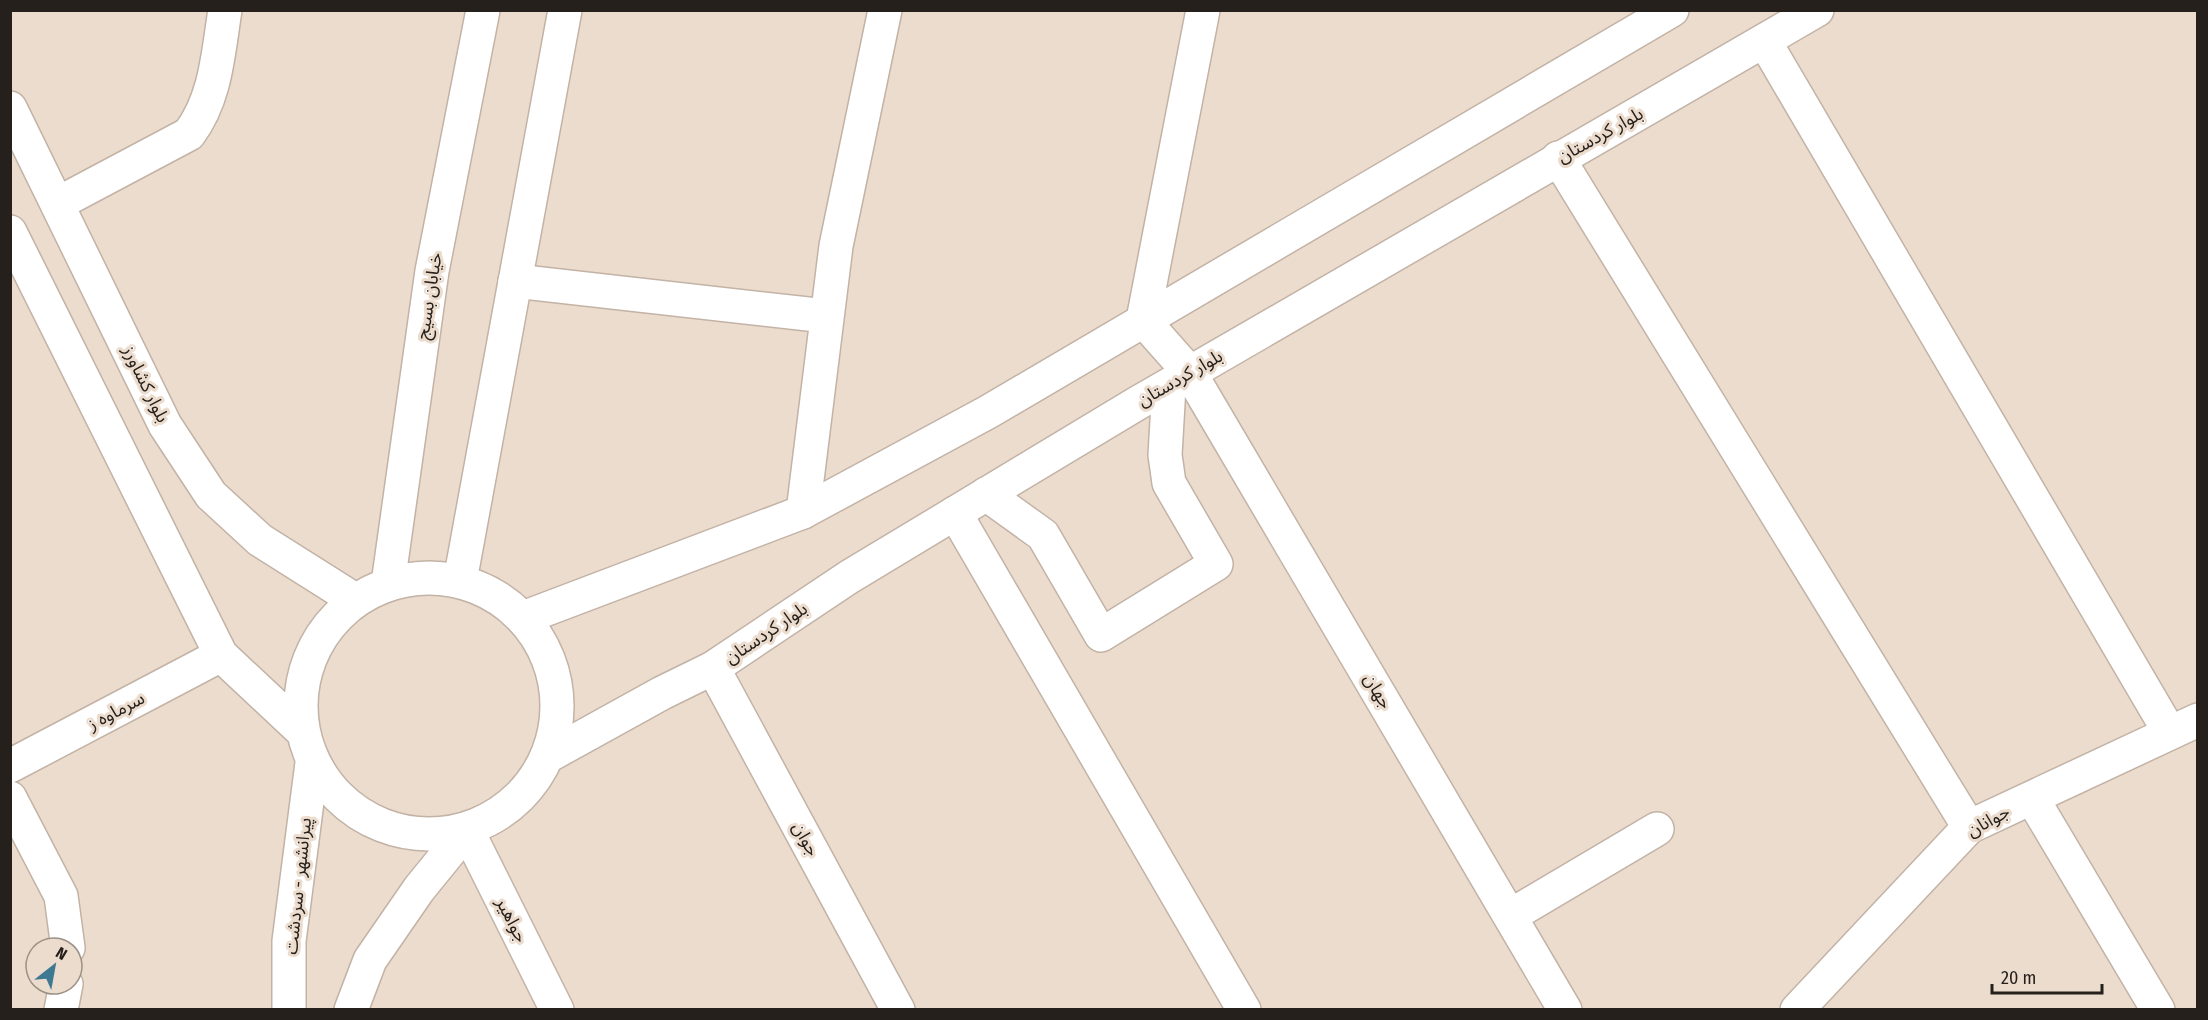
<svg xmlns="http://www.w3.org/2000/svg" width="2208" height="1020" viewBox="0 0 2208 1020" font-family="'Fira Sans Condensed','Noto Sans Arabic',sans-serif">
	<rect width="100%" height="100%" fill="#ecdcce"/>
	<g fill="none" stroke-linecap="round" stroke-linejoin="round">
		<g stroke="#c2b3a6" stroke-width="36">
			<path id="minor" d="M1203,10l-60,310 47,53 375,637
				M1765,42l405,691
				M1558,158l411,669
				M59,203l130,-69c27,-36 29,-80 36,-124
				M515,281l311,35
				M986,494l57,41 58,100 115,-71 -47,-81 -4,-28 4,-69
				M803,512l33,-266 49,-236
				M955,513l289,497
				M713,668l185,342
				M10,766l211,-111
				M10,798l51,98 7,52
				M2032,798l126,212
				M467,830l90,180
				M1510,916l147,-87
				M61,1010l5,-26
				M1797,1010l172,-183 229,-107"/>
		</g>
		<g stroke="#c2b3a6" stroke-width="36">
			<path id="major" d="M10,108l155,317 46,70 49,45 95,60
				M10,232l211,423 80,75
				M301 706a128 128 0 1 1 256 0a128 128 0 1 1-256 0Z
				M460,581l105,-571
				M388,584l44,-313 51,-261
				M523,618l280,-106 185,-100 684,-402
				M548,756l114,-63 51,-25 136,-91 287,-173 681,-394
				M289,1010v-69l23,-178
				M351,1010l19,-50 49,-71 48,-59"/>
		</g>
		<use href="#minor" stroke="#fff" stroke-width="33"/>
		<use href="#major" stroke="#fff" stroke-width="33"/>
	</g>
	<g text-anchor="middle" stroke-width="6" stroke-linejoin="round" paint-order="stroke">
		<g font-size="18" fill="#25201b" stroke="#ecdcce">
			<text transform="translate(1600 135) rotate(-29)" y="6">بلوار کردستان</text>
			<text transform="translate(429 296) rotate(-81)" y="6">خیابان بسیج</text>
			<text transform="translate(1180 378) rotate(-30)" y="6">بلوار کردستان</text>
			<text transform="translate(146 384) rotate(64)" y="6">بلوار کشاورز</text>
			<text transform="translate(766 633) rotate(-34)" y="6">بلوار کردستان</text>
			<text transform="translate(1378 691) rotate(59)" y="6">جهان</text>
			<text transform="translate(116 711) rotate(-28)" y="6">سرماوه ز</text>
			<text transform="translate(1988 821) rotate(-29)" y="6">جوانان</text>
			<text transform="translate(806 839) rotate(61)" y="6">جوان</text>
			<text transform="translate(298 886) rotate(-84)" y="6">پیرانشهر - سردشت</text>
			<text transform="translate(512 920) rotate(63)" y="6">جواهیر</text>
		</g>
	</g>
	<rect width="2208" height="1020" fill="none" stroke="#25201b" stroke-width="24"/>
	<g transform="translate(54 966) rotate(31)"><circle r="28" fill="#ecdcce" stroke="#9c9186" stroke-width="1.5"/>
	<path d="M0-4.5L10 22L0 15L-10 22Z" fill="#3e7891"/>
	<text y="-9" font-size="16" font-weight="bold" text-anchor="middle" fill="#25201b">N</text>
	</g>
	<path d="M1992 984v9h110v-9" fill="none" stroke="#25201b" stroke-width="3"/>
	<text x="2001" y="984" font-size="18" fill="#25201b" stroke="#ecdcce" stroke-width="4.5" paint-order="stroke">20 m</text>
</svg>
